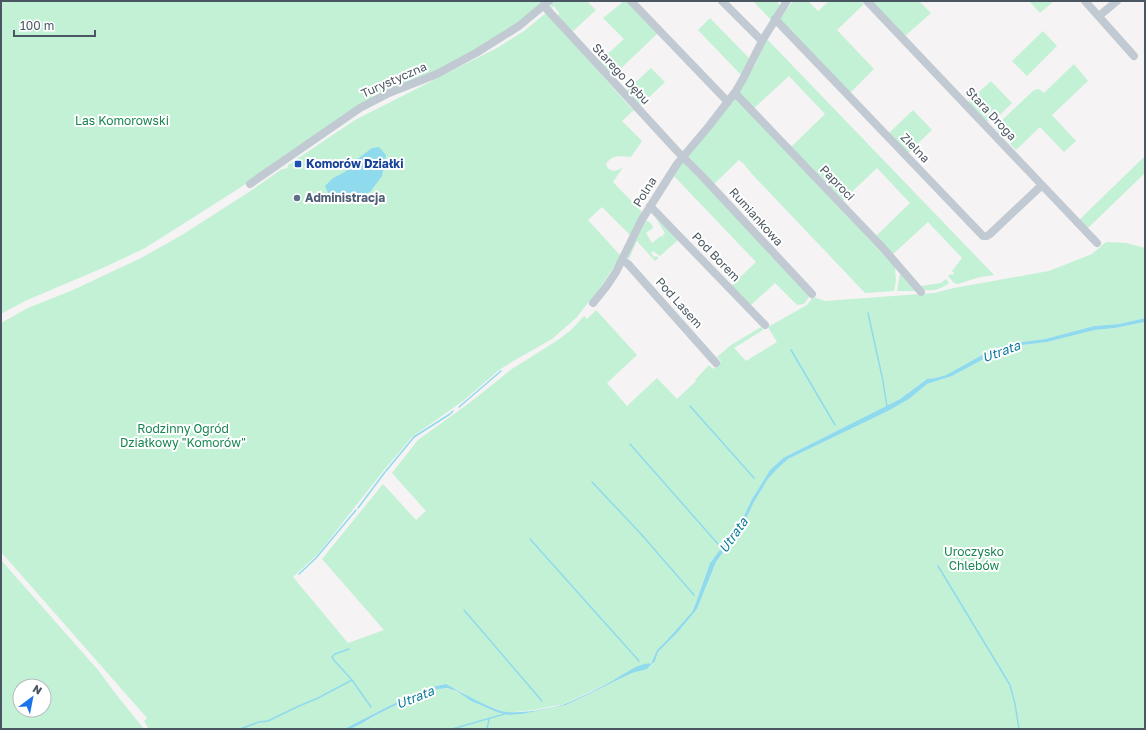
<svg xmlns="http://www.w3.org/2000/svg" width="1146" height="730" viewBox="0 0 1146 730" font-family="'Golos Text',sans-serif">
	<rect width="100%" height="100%" fill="#f5f3f3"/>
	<path fill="#c3f1d5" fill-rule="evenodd" d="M1,1h544l-27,24 -86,49 -58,24 -136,91 -93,59 -38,18 -82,35 -24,13z
		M554,1h33l9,9 -24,22 -14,-15 1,-4 -5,-7 -3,2v-4z
		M624,1h3l31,32 -45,43 -14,-14 25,-23 -21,-21z
		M753,1h24l3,5 -9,14z
		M793,1h15l10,10 11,-10h31l4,3 -27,26 37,39 -25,25 -70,-74z
		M871,1h48l12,12 -27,24z
		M1029,1h25l-14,12z
		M546,13l85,95h1l2,2 -12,11 20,20 -11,16c-10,-1 -19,-3 -25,7l1,3c5,6 10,4 16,0l-10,15 29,30 -12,23 -28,-28 -14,13 33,36 -21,32 -24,30 -24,21 -37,21 -16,10 -36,31 -51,36 -28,33 -66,84 -25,23 55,66 36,-13 -62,-71 61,-75 33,36 10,-9 -34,-38 26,-33 54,-39 40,-32 46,-29 13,-10 13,-14 3,3 9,-9 41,45 -30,28 20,23 30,-28 20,21 19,-18 -1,-1 14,-15 4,4 8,-8 -4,-4 14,-12 30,-18 2,3 -29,18 12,13 31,-19 -9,-15 39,-22 6,-8 12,4 109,-8 20,-5 95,-17 43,-17 14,-12 20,1 19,5v70l-26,6 -25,2 -49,13 -32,4 -10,3 -21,9 -36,20 -11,3 -8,1 -27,20 -117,59 -13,12 -18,29 -11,23 -13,19 -16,19 -4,8 -13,37 -3,7 -25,28 -10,10 -6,14h-8l-31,17 -48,23 -30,6 -28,3 -5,-2 -31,-13 -8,-6 -18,-8 -13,3 -30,13 -57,29h-195l-5,-8 3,-3 -146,-166v-229l27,-15 45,-18 68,-32 41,-23 70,-45 30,-21h3l3,-2v-2l67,-45 142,-72 27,-17z
		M710,18l39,40 -7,18 -44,-46z
		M1043,31l14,15 -30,30 -15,-15z
		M766,38l228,237 -14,2 -22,7 -4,-1 -6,-7 3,-2 2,1 1,-2 -2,-2 10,-13 -34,-36 -36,33 -17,-18 35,-34 -33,-35 -36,34 -51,-54 35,-34 -36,-38 -36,33 -13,-14 -1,-5 16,-25z
		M1074,64l14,17 -36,34 24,26 -12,11 -24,-25 -24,23 -19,-20 1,-6 36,-34 5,-1 5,4z
		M651,68l14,14 -25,24 -14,-15z
		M991,81l21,22 -18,18h-10l-17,-18z
		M735,96l160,171 1,14 -2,10 -29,2 -114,-120c0,-1 -6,-7 -7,-9l-5,-4 -26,25 -27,-29z
		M913,110l19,20 -25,24 -19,-20z
		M1145,156v17l-56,54h-2l-8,-7z
		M683,162l4,3 120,128 2,4 -5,7 -7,1 -22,-22 -25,23 -19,-20 25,-24 -83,-87z
		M655,217l23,23 -18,16 -7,-5 -2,2 3,4 2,-1 3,2 -4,3 -18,-20 -9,20v-6l16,-35c5,1 8,3 9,8l-7,5 6,10 9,-7 2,1v-2l2,-2z
		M900,273l17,18h-20z
		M911,275l10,11 20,-3 5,-4 3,4c-6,5 -20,11 -28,5 -4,-3 -7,-9 -10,-13z
		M1145,322v407h-795l18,-8 8,-6 20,-10 35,-15 12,-2 8,1 12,5 8,7 19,8 19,6 13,-1 44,-9 66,-32 18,-6 5,-6 3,-9 20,-20 19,-23 19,-47 28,-39 10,-21 14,-23 9,-10 11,-10 100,-48 21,-12 18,-15 25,-8 43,-23 19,-7 33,-4 48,-12 20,-2z
		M1,560l97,110 17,23 29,36h-143zM20,686h24v24h-24z"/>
	<path fill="#90daee" d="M379,147l7,8 -4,21 -12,16 -23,9 -19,-8 -3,-7 8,-8 12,-6 6,-8 21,-16z
		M1145,318v4l-30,6 -20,2 -48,12 -33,4 -19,7 -43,23 -25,8 -18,15 -21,12 -100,48 -11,10 -9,10 -14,23 -10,21 -28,39 -19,47 -19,23 -20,20 -3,9 -8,8 -15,4 -66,32 -44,9 -13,1 -12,-3 -26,-11 -14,-10 -10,-3 -9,1 -12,3 -30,13 -20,10 -13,8 -13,6h-6l57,-29 30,-13 15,-3c18,10 36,20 55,27 15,4 49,-2 64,-7 16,-7 32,-15 47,-23 10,-5 29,-20 39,-17l6,-14 10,-10 25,-28 3,-7 15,-42 31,-41 11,-23 18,-29 13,-12 117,-59 27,-20 8,-1 11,-3 36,-20 21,-9 10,-3 32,-4 49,-13 25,-2z"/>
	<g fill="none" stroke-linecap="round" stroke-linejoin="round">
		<path stroke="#90daee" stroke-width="1.5" d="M868,313l15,68 4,26
			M791,350l44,75
			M690,406l64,72
			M459,407l42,-36
			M451,413l2,-2
			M630,444l88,100
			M386,471l28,-34 36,-23
			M592,482l49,52 53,61
			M358,508l27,-36
			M530,539l109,122
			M938,566l72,119 5,19 4,25
			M299,574l17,-16 40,-48
			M464,610l78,91
			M349,649l-14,5 -3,3 1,2 19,21 19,27
			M240,729l19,-7 9,-1 31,-15 19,-8 34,-18
			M452,729l56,-16
			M487,729l2,-10"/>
		<path stroke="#c1cad2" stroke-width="8" d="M631,1l97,101
			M722,1l40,40
			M867,1l230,242
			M1085,1l49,55
			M544,6l133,145 25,25 110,118
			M1099,16l18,-15
			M775,19l208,217h4l3,-2 52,-49
			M735,93l148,155 38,44
			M250,184l110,-76 29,-15 48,-19 39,-21 43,-27 30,-25
			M650,206l115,119
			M622,260l6,4 88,99
			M593,303l13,-16 10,-15 25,-51 36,-57 32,-38 27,-35 8,-14 18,-36 25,-40"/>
	</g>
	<rect fill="#1a4fb4" stroke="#fff" stroke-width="1.5" x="294" y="160" width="8" height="8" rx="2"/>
	<circle fill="#5c6f8a" stroke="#fff" stroke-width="1.5" cx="297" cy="198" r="4"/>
	<g text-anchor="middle" stroke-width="4" stroke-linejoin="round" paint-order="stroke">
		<g font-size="12" fill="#4a5661" stroke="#fff">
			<text transform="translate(621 74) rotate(47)" y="4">Starego Dębu</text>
			<text transform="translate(394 80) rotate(-24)" y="4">Turystyczna</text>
			<text transform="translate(991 114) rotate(47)" y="4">Stara Droga</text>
			<text transform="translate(915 148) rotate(46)" y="4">Zielna</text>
			<text transform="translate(837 183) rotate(46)" y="4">Paproci</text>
			<text transform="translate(645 192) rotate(-58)" y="4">Polna</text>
			<text transform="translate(756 217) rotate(48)" y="4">Rumiankowa</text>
			<text transform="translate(716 257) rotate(46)" y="4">Pod Borem</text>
			<text transform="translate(679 303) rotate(48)" y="4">Pod Lasem</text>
		</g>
		<g font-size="12" fill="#17864f" stroke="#fff">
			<text x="122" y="125">Las Komorowski</text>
			<text x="183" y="433">Rodzinny Ogród<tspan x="183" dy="14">Działkowy "Komorów"</tspan></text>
			<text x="974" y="556">Uroczysko<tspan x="974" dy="14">Chlebów</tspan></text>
		</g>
		<g font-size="12" font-weight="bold" fill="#164399" stroke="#fff" text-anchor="start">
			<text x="306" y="168">Komorów Działki</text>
		</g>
		<g font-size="12" font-weight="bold" fill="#4e5e75" stroke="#fff" text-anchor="start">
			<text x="305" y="202">Administracja</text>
		</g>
		<g font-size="13" font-style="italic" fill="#0c7c9b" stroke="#fff">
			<text transform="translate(1001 351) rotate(-20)" y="5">Utrata</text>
			<text transform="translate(733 535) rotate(-55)" y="5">Utrata</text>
			<text transform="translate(415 697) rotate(-22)" y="5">Utrata</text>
		</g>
	</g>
	<rect width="1146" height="730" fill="none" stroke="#4a5661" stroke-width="4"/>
	<g transform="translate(32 698) rotate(32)"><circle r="19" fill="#ffffff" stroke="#b7bbc0"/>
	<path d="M0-3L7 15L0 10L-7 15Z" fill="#1a73e8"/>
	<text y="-6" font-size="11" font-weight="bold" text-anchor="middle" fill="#4a5661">N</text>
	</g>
	<path d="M14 30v6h81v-6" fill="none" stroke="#4a5661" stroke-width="2"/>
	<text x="20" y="30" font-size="12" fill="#4a5661" stroke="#ffffff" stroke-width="3" paint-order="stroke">100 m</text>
</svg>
